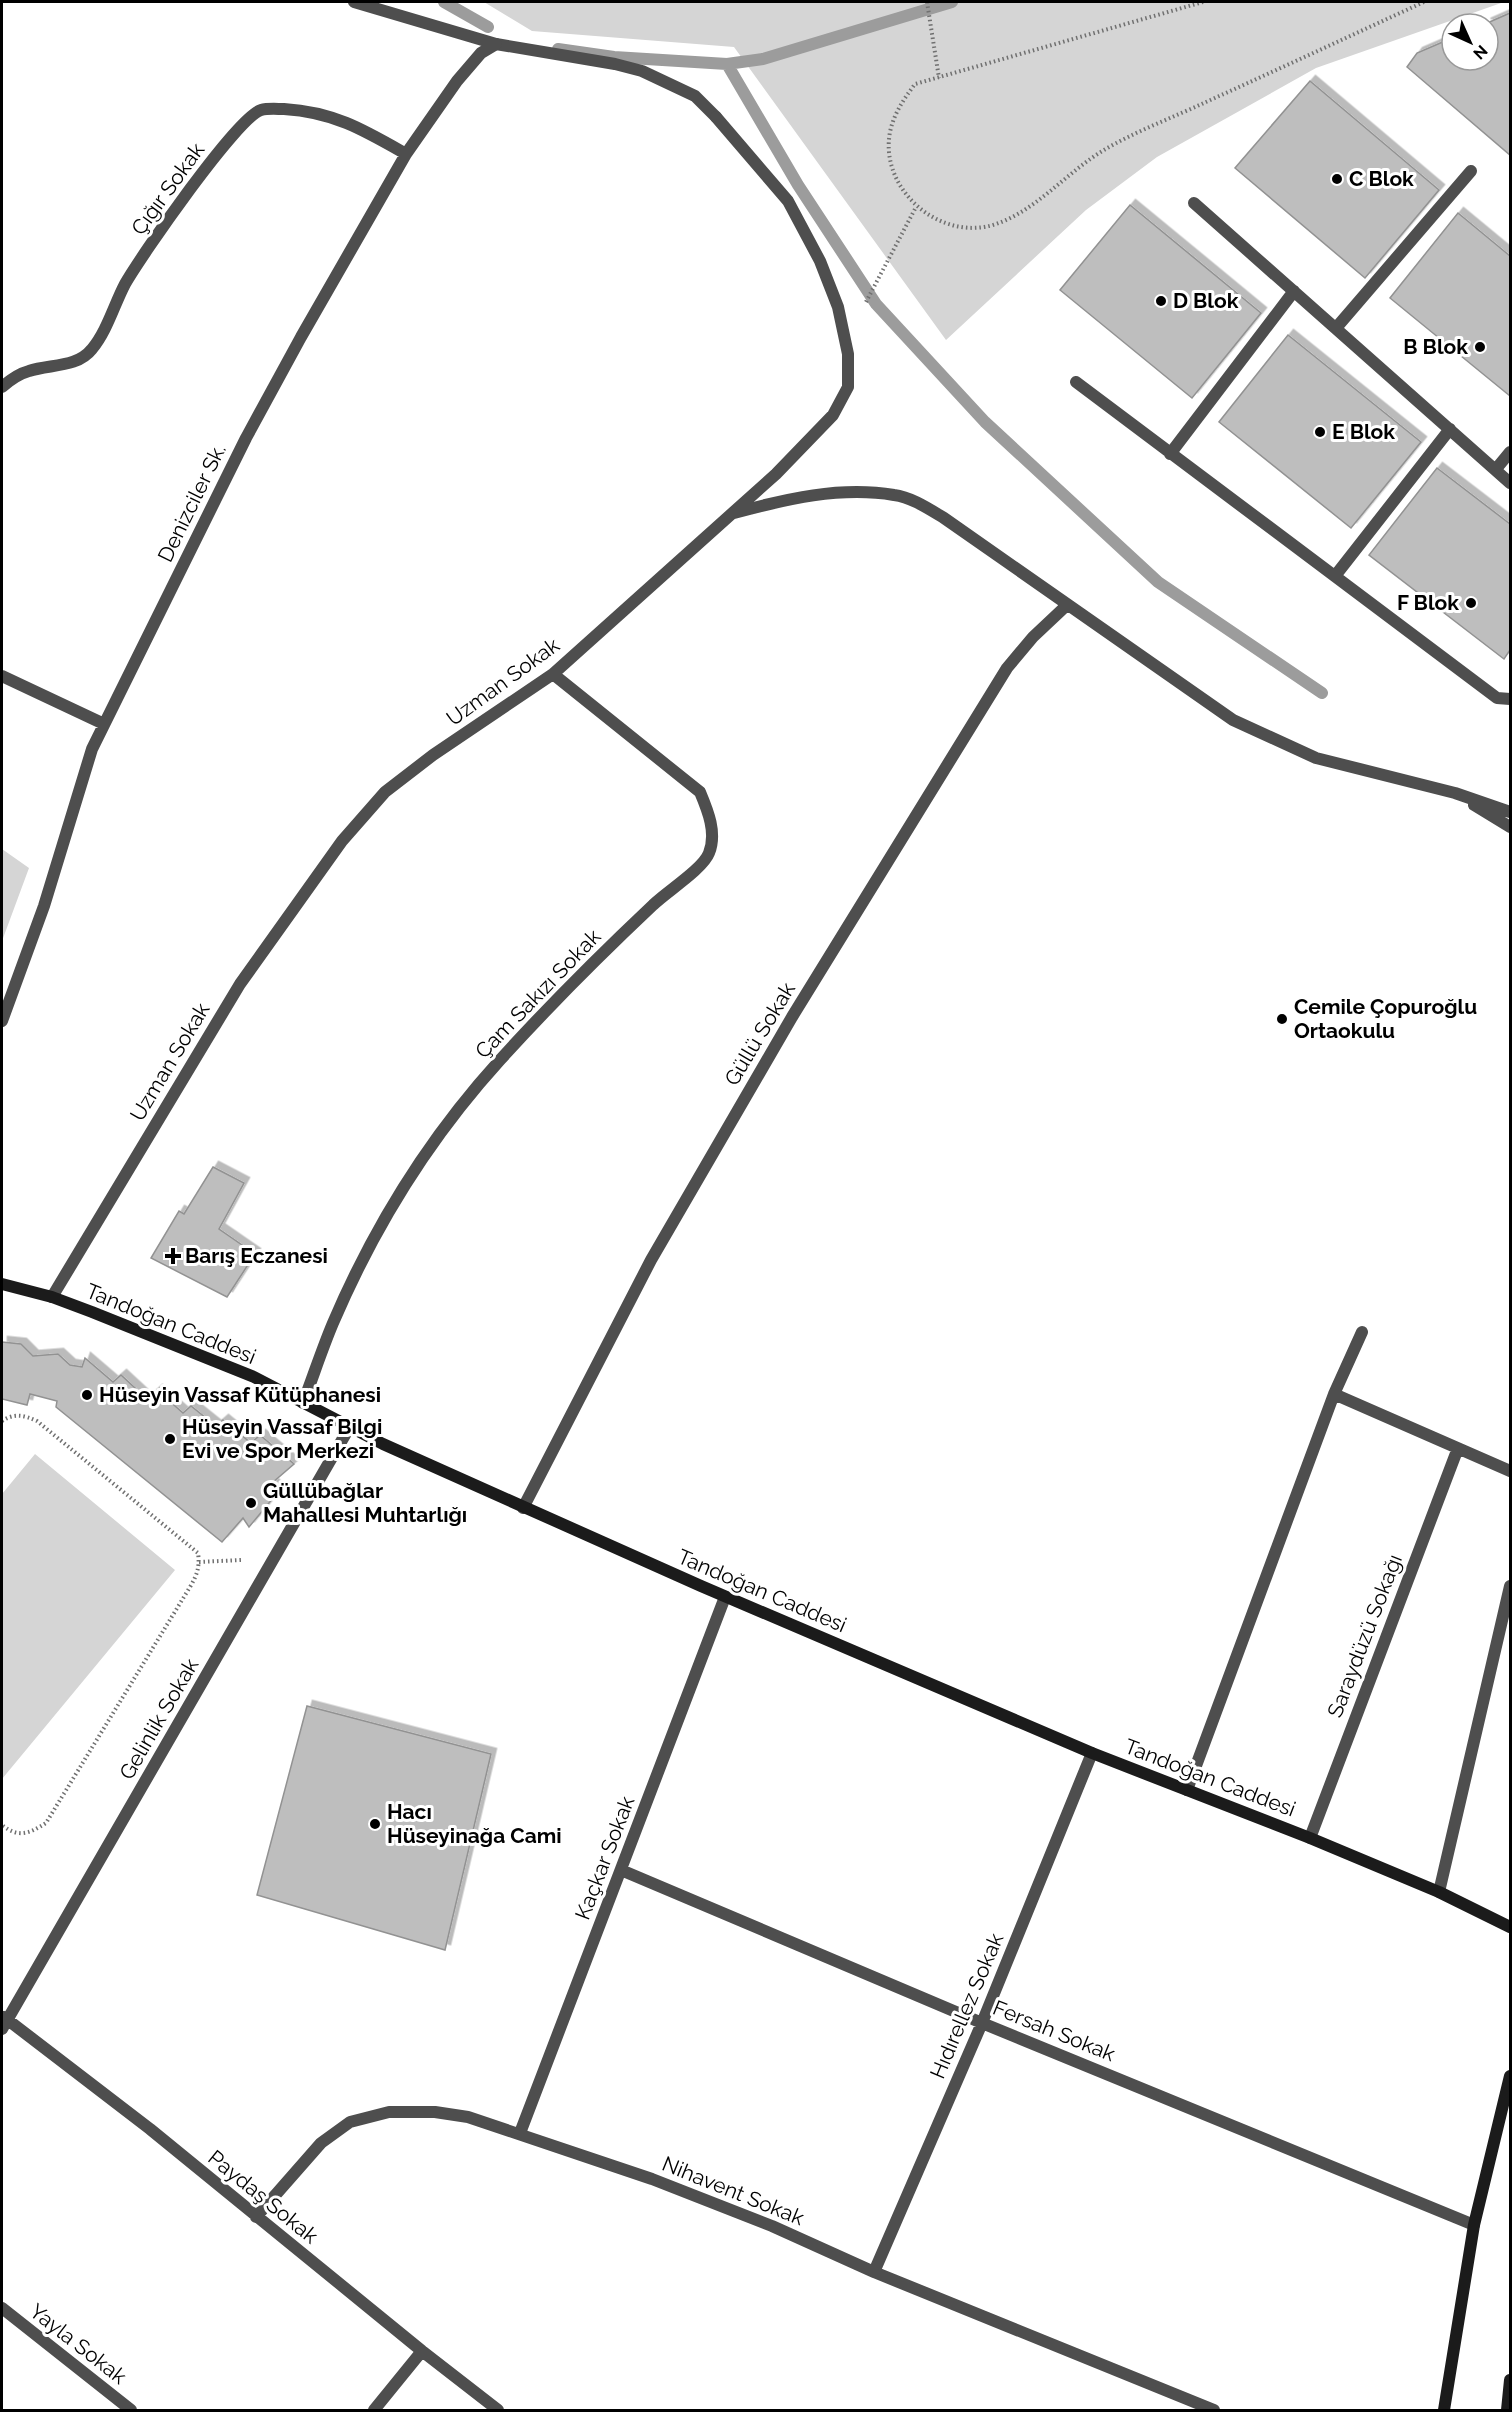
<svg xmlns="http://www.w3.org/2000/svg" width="1512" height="2412" viewBox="0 0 1512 2412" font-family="Raleway,sans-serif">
	<defs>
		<filter id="shadow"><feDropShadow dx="5.5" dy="-5.5" stdDeviation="0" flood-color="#0004"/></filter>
	</defs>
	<rect width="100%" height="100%" fill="#fff"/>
	<path fill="#d5d5d5" d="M484,2h1020l-188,66 -159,89 -71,53 -140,130 -212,-293 -202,-16z
		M2,849l27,19 -27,73z
		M35,1454l140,116 -173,209v-285z"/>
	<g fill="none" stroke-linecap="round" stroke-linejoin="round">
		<path stroke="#9c9c9c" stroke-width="12" d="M444,2l44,25
			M558,49l56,8 113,7 36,-5 189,-57
			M727,64l71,121 78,119 109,118 173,160 164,111"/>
	</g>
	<path fill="#bebebe" stroke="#929292" stroke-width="1.5" filter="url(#shadow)" d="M1510,13v142l-103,-88 10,-14 35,-15v22h36v-36h-3z
		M1310,81l129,109 -74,88 -130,-110z
		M1130,205l131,108 -69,85 -132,-108z
		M1458,213l52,43v140l-120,-98z
		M1288,335l133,107 -70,86 -132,-106z
		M1437,468l73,56v126l-6,9 -135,-104z
		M213,1167l31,16 -25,46 36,25 -28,43 -76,-39 28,-47 5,3z
		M2,1342l19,2 12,12 25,-2 12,11 12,2 3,-9 28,24 8,-7 26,24 10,-9 26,23 8,-7 25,20 7,-6 28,23 9,-8 34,29 -22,19 7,8 -30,36 -6,-9 -21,24 -166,-135 1,-6 -27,-7 -3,11 -25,-6z
		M307,1706l184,48 -46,196 -188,-55z"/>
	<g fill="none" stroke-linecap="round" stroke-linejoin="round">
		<path stroke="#707070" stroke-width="4" stroke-dasharray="1.5 3" stroke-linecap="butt" d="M927,2l12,76
			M1203,2l-288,82c-11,15 -21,29 -25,48 -11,57 50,111 106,92 41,-14 71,-52 108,-74 30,-18 70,-33 102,-48 73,-33 146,-67 218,-100
			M866,302l50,-95
			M2,1421c12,-8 22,-6 35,0l161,132c2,14 -1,22 -8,34l-144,236c-17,11 -28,15 -44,2
			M199,1562l42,-2"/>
		<path stroke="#4e4e4e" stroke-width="12" d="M496,44l119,20 27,7 53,25 21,21
			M1194,203l316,280
			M1336,328l135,-157
			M1076,382l421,316 13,1
			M1170,454l124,-163
			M1496,469l14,-17
			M1335,576l115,-147"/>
		<path stroke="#4e4e4e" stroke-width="12" d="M354,2l142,42
			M2,387c8,-7 16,-13 27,-16 21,-7 48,-3 63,-22 15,-18 22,-44 33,-65 16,-28 112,-167 136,-174 7,-2 16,-1 23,-1 50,3 80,21 122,45
			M734,513c52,-14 106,-27 160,-18 17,2 35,14 50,23l289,202 83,38 139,35 55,19
			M2,676l102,48
			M1474,805l36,22
			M2,1021l42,-115 48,-157 154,-311 55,-101 105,-183 51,-73 24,-28 15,-9
			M52,1297l188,-313 102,-143 43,-49 48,-37 120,-81 223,-200 57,-59 15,-28v-33l-10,-47 -18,-46 -32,-60 -72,-84
			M1334,1394l176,77
			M303,1403c10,-26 19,-54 30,-80 41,-96 97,-186 167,-263 48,-53 101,-106 153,-155 13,-13 50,-36 56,-52 8,-20 -1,-42 -9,-61l-147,-118
			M523,1508l128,-248 141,-243 215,-349 26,-31 34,-32
			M1187,1790l147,-396 28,-62
			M1310,1838l148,-390
			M621,1870l361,153 492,202
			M1439,1892l71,-306
			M4,2017l146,112 272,222 76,59
			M2,2029l347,-601
			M520,2133l205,-536
			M256,2217l65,-74 29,-21 39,-10h46l33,5 184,62 120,47 102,46 340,138
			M874,2272l108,-249 110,-270
			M2,2308l129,102
			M374,2410l48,-59"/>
		<path stroke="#1b1b1b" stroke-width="12" d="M2,1284l50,13 40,15 162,65 129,67 318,142 391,167 218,85 129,54 71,35
			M1444,2410l30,-185 36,-149
			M1507,2410l3,-30"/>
	</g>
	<g fill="#000" stroke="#fff" stroke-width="2">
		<circle cx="1337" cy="179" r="6"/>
		<circle cx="1161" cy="301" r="6"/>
		<circle cx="1480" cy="347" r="6"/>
		<circle cx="1320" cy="432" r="6"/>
		<circle cx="1471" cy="603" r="6"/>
		<circle cx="1282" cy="1019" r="6"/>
		<path d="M170 1247h6v6h6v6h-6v6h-6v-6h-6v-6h6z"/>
		<circle cx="87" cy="1395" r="6"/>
		<circle cx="170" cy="1439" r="6"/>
		<circle cx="251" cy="1503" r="6"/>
		<circle cx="375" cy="1824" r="6"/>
	</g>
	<g text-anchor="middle" stroke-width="6" stroke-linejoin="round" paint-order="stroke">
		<g font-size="21" font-weight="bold" fill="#000" stroke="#fff" text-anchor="start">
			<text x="1349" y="186">C Blok</text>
			<text x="1173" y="308">D Blok</text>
			<text x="1468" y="354" text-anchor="end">B Blok</text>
			<text x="1332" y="439">E Blok</text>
			<text x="1459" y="610" text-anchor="end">F Blok</text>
			<text x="1294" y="1014">Cemile Çopuroğlu<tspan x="1294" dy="24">Ortaokulu</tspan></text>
			<text x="185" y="1263">Barış Eczanesi</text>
			<text x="99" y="1402">Hüseyin Vassaf Kütüphanesi</text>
			<text x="182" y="1434">Hüseyin Vassaf Bilgi<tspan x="182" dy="24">Evi ve Spor Merkezi</tspan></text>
			<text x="263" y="1498">Güllübağlar<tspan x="263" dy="24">Mahallesi Muhtarlığı</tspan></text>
			<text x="387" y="1819">Hacı<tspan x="387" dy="24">Hüseyinağa Cami</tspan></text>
		</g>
		<g font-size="21" fill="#000" stroke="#fff">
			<text transform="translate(168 189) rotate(-54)" y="7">Çığır Sokak</text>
			<text transform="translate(192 503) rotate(-64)" y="7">Denizciler Sk.</text>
			<text transform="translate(503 682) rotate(-36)" y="7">Uzman Sokak</text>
			<text transform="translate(538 994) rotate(-46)" y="7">Çam Sakızı Sokak</text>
			<text transform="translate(760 1034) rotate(-59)" y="7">Güllü Sokak</text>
			<text transform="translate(170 1062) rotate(-59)" y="7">Uzman Sokak</text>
			<text transform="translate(171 1324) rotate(22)" y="7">Tandoğan Caddesi</text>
			<text transform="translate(762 1591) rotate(23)" y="7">Tandoğan Caddesi</text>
			<text transform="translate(1365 1636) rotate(-69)" y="7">Saraydüzü Sokağı</text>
			<text transform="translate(159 1719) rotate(-60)" y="7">Gelinlik Sokak</text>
			<text transform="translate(1210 1778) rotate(21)" y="7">Tandoğan Caddesi</text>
			<text transform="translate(605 1858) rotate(-69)" y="7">Kaçkar Sokak</text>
			<text transform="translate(967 2006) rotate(-67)" y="7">Hıdırellez Sokak</text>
			<text transform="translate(1054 2031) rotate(22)" y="7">Fersah Sokak</text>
			<text transform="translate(733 2191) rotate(22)" y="7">Nihavent Sokak</text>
			<text transform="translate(263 2197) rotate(39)" y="7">Paydaş Sokak</text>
			<text transform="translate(78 2344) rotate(38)" y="7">Yayla Sokak</text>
		</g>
	</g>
	<rect width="1512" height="2412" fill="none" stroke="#000000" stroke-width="6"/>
	<g transform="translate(1470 42) rotate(135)"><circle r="28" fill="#ffffff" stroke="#999999" stroke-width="1.5"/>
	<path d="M0-4.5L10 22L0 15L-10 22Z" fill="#000000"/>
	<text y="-9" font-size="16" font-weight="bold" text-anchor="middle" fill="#000000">N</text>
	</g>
</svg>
